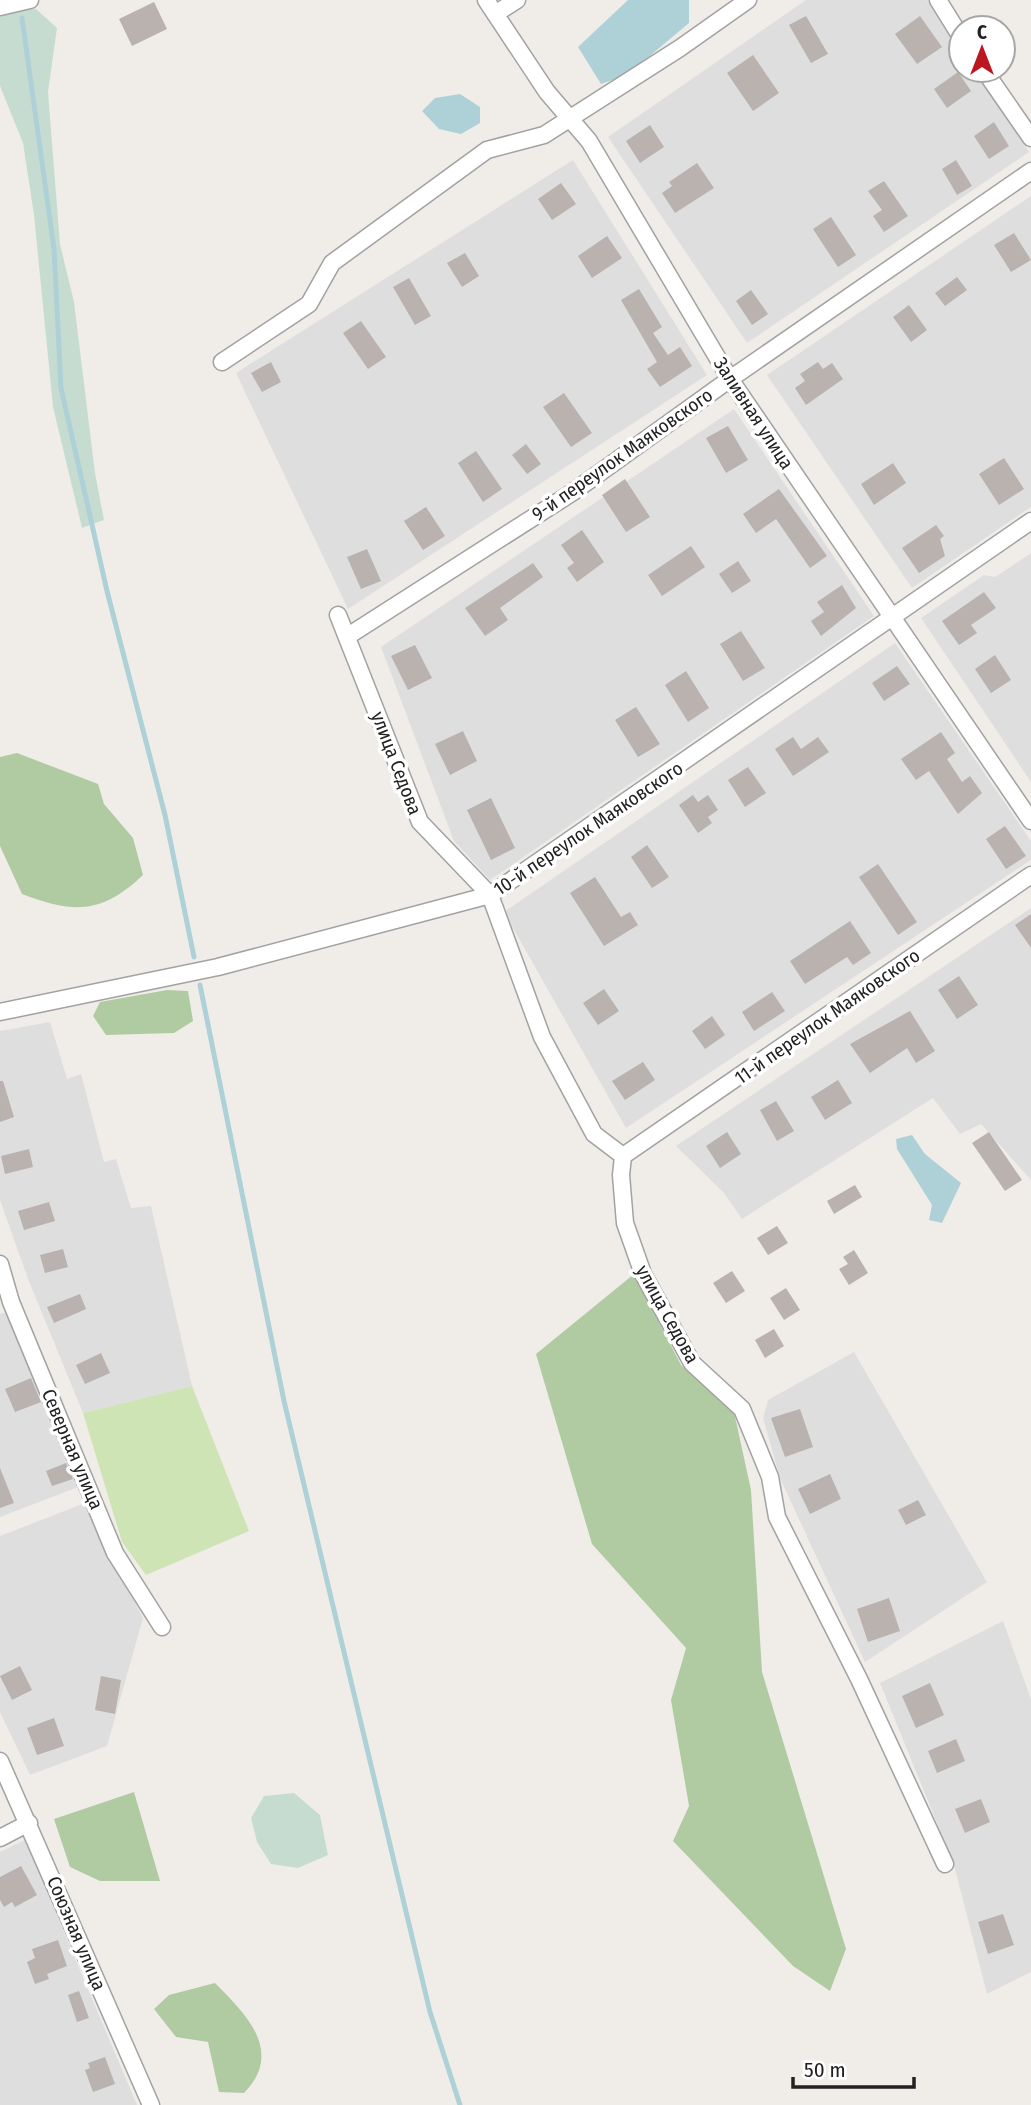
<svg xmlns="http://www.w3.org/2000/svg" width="1031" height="2105" viewBox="0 0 1031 2105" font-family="'Fira Sans Condensed',sans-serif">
	<rect width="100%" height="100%" fill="#f0ede9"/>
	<path fill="#dfdede" d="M806,0h121l34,51v19h13l55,82 -282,191 -139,-206z
		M573,160l134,215 -359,234 -112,-236z
		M1031,196v311l-119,81 -145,-213z
		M734,409l140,207 -384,264 -36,-39 -73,-194z
		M1031,553v229l-110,-164 63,-43 11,2z
		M895,643l136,198v19l-405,268 -122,-216z
		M1031,908v272l-50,-56 -21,10 -27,-36 -191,121 -18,-26 -48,-47z
		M50,1022l17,57 14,-5 23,88 12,-3 15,49 20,-2 41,180 -109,27 -55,-134 -28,-79v-169z
		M7,1312l74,174 -81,31v-203z
		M854,1352l133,230 -122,80 -85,-184 -17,-60 5,-18z
		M85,1503l58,115 -36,128 -77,29 -30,-63v-176z
		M1003,1621l28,78v273l-44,22 -33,-129 -74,-182z
		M25,1840l112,265h-137v-253z"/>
	<path fill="#cfe4b5" d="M192,1386l57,145 -103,44 -24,-33 -39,-129z"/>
	<path fill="#b0cba2" d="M17,753l81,31 6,20 29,34 10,37c-41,39 -69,39 -121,19l-22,-48v-89z
		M167,990l21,1 5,30 -19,12 -68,2 -13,-19 7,-14z
		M634,1274l47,91 53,47 17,78 11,182 84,277 -16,42 -37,-25 -120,-125 16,-35 -18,-106 15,-52 -94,-104 -56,-190z
		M134,1792l26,89h-60l-30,-14 -16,-48z
		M215,1983c32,32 69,69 29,110l-25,-1 -11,-50 -32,-5 -22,-28 15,-14z"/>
	<path fill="#c7dcd1" d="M36,9l21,19 -9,64 12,152 14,58 21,171 9,47 -22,8 -29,-121 -19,-192 -11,-72 -23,-57v-73z
		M294,1793l26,22 8,40 -30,13 -27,-4 -14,-22 -6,-24 13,-22z"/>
	<path fill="#aed1d8" d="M628,0h61v23l-62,52 -26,9 -23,-37z
		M460,94l20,13v16l-19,11 -22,-5 -17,-18 13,-13z
		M912,1135l13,19 36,29 -19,40 -13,-3 3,-15 -35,-56 -1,-10z"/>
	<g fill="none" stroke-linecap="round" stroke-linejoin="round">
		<path stroke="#aed1d8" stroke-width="5" d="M22,18l32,231 7,139 46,203 58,224 29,142
			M200,985l84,416 146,611 30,93"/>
	</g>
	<path fill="#b9b2ae" d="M154,2l13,27 -35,17 -13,-27z
		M806,16l22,38 -17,9 -22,-38z
		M920,16l22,31 -25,17 -22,-30z
		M753,55l26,38 -26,18 -26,-38z
		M958,72l13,19 -24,17 -13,-19z
		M994,122l15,24 -20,13 -15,-23z
		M650,125l14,22 -24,16 -14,-22z
		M956,160l16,26 -15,9 -15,-26z
		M697,163l17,25 -39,25 -13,-20 10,-7 -3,-4z
		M884,181l24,35 -24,16 -11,-16 9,-6 -14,-19z
		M561,183l15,21 -24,16 -14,-21z
		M831,217l25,38 -18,12 -25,-38z
		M1014,233l17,27 -20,12 -17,-27z
		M607,236l15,22 -30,20 -14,-22z
		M465,253l14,23 -17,11 -15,-24z
		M957,277l10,13 -22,16 -10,-13z
		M409,278l22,38 -16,9 -22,-38z
		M639,289l23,38 -9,6 15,22 12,-8 12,19 -32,21 -13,-18 10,-7 -36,-62z
		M751,290l17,24 -16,11 -16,-24z
		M909,305l18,25 -16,12 -18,-25z
		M361,321l25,36 -18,12 -25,-36z
		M271,362l10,20 -19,10 -11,-19z
		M818,362l5,7 9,-6 11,16 -37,26 -11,-17 10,-7 -5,-7z
		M564,393l28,40 -21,14 -28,-40z
		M728,426l20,34 -22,13 -20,-35z
		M526,444l15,20 -14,10 -15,-19z
		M476,451l26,38 -19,13 -25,-39z
		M1004,458l20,31 -25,16 -20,-31z
		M893,463l13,20 -32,22 -13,-21z
		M625,479l25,38 -24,15 -24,-37z
		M779,489l48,67 -17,12 -34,-49 -20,14 -13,-19z
		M426,507l19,29 -22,14 -19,-29z
		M936,525l8,11 -4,3 5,17 -26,17 -17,-25z
		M582,530l22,32 -27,20 -10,-14 7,-5 -13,-18z
		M691,546l14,21 -43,29 -14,-21z
		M367,549l14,32 -20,8 -14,-32z
		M738,561l13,20 -19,12 -13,-19z
		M533,563l10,14 -43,31 8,12 -23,16 -20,-28z
		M842,585l14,23 -35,28 -10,-15 13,-9 -7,-10z
		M984,592l12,16 -25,17 6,8 -18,12 -17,-24z
		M741,631l24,37 -22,13 -23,-37z
		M415,645l17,33 -24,12 -17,-34z
		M995,655l16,25 -20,13 -16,-24z
		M897,666l13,18 -26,17 -12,-18z
		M686,671l23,37 -21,14 -23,-37z
		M636,707l24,37 -22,13 -23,-37z
		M463,731l14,30 -27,14 -15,-31z
		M941,732l14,21 -8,6 15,23 8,-6 12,17 -24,21 -29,-43 -13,9 -15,-21z
		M793,737l8,12 17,-12 11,15 -36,24 -18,-27z
		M748,767l18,26 -21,14 -17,-27z
		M693,795l5,7 10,-7 10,15 -10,7 4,6 -14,10 -19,-28z
		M491,798l24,50 -24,12 -24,-50z
		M1005,826l21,30 -20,13 -20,-30z
		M647,845l22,32 -17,11 -21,-31z
		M878,864l39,58 -19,13 -39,-58z
		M595,877l26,40 9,-5 8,13 -34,21 -34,-53z
		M1031,914v34l-16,-23z
		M850,921l21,32 -18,12 -6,-8 -42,27 -15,-23z
		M959,976l19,29 -21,14 -19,-29z
		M604,989l15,22 -21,14 -15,-22z
		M772,992l13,19 -31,20 -12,-19z
		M910,1011l25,40 -19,12 -9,-15 -37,25 -20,-29z
		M712,1016l13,19 -20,14 -13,-18z
		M643,1062l12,18 -30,20 -13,-19z
		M838,1080l14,23 -27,17 -14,-23z
		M0,1081h3l11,36 -14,5z
		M776,1101l18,30 -17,10 -17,-31z
		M727,1132l14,22 -21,14 -14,-22z
		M989,1132l33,48 -17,11 -33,-48z
		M29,1149l4,18 -28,7 -4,-18z
		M855,1185l7,12 -28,17 -7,-13z
		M49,1202l6,19 -31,9 -6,-19z
		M777,1226l11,17 -20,12 -11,-17z
		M63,1249l5,18 -23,6 -5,-18z
		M854,1250l14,23 -19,12 -10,-16 9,-5 -5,-7z
		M732,1271l13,20 -19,12 -13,-20z
		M786,1288l14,22 -16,10 -14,-22z
		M80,1294l6,15 -32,14 -7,-16z
		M774,1329l10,17 -19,12 -10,-18z
		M101,1353l9,20 -25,11 -9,-19z
		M31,1378l10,24 -26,10 -10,-23z
		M800,1409l13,38 -28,10 -14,-39z
		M66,1463l7,16 -21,7 -6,-15z
		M0,1468l14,35 -14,5z
		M830,1474l11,25 -31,15 -12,-25z
		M918,1500l8,15 -20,10 -8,-15z
		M889,1598l11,33 -32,11 -11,-33z
		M20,1666l12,24 -20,10 -12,-24z
		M101,1676l20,4 -6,34 -20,-4z
		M930,1683l14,32 -28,13 -14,-32z
		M54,1718l10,28 -27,9 -10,-27z
		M956,1739l9,22 -28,12 -9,-22z
		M981,1799l9,23 -25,11 -10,-24z
		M21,1866l16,29 -22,12 -3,-5 -8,5 -4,-7v-23z
		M1003,1914l11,31 -26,9 -10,-32z
		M58,1940l9,26 -20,8 2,5 -14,5 -8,-22 8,-4 -3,-9z
		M79,1991l10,27 -12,4 -9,-27z
		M105,2057l10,27 -22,8 -8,-22 5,-2 -2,-5z"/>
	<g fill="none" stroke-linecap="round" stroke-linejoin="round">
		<g stroke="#a2a2a2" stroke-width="19">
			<path id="minor" d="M486,0l61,92 42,49 141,238 301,442
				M938,0l23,37
				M0,7l30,-7
				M495,14l22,-14
				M984,70l47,68
				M222,362l87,-58 23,-41 155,-113 57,-15 136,-87 68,-48
				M338,615l82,207 70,73 52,142 52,97 29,22
				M348,636l225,-144 157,-113 301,-208
				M0,1012l218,-45 272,-72 541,-374
				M623,1156l-2,19 4,48 18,51 49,89 50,46 28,68 7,40 82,162 86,185
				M623,1156l408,-281
				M0,1264l11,38 104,251 47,74
				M0,1761l151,344
				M0,1838l29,-15"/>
		</g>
		<use href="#minor" stroke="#fff" stroke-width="16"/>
	</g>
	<g text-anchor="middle" stroke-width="7" stroke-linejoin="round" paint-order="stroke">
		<g font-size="19" fill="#212121" stroke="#fff">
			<text transform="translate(754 413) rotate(57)" y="7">Заливная улица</text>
			<text transform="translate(622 454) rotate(-35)" y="7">9-й переулок Маяковского</text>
			<text transform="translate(397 763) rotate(69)" y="7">улица Седова</text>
			<text transform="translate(588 828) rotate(-34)" y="7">10-й переулок Маяковского</text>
			<text transform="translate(827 1016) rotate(-35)" y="7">11-й переулок Маяковского</text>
			<text transform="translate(668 1314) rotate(61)" y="7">улица Седова</text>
			<text transform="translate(73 1449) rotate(67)" y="7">Северная улица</text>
			<text transform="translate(77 1933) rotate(67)" y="7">Союзная улица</text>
		</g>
	</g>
	<g transform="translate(982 49)"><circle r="33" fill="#ffffff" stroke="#a6a6a6" stroke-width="2"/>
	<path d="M0-5L12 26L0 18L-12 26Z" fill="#bb1721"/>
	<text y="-10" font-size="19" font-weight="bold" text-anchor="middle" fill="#212121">С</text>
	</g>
	<path d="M793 2077v10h121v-10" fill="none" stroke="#212121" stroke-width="3.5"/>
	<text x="804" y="2077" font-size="21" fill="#212121" stroke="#ffffff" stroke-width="5" paint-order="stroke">50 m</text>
</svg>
